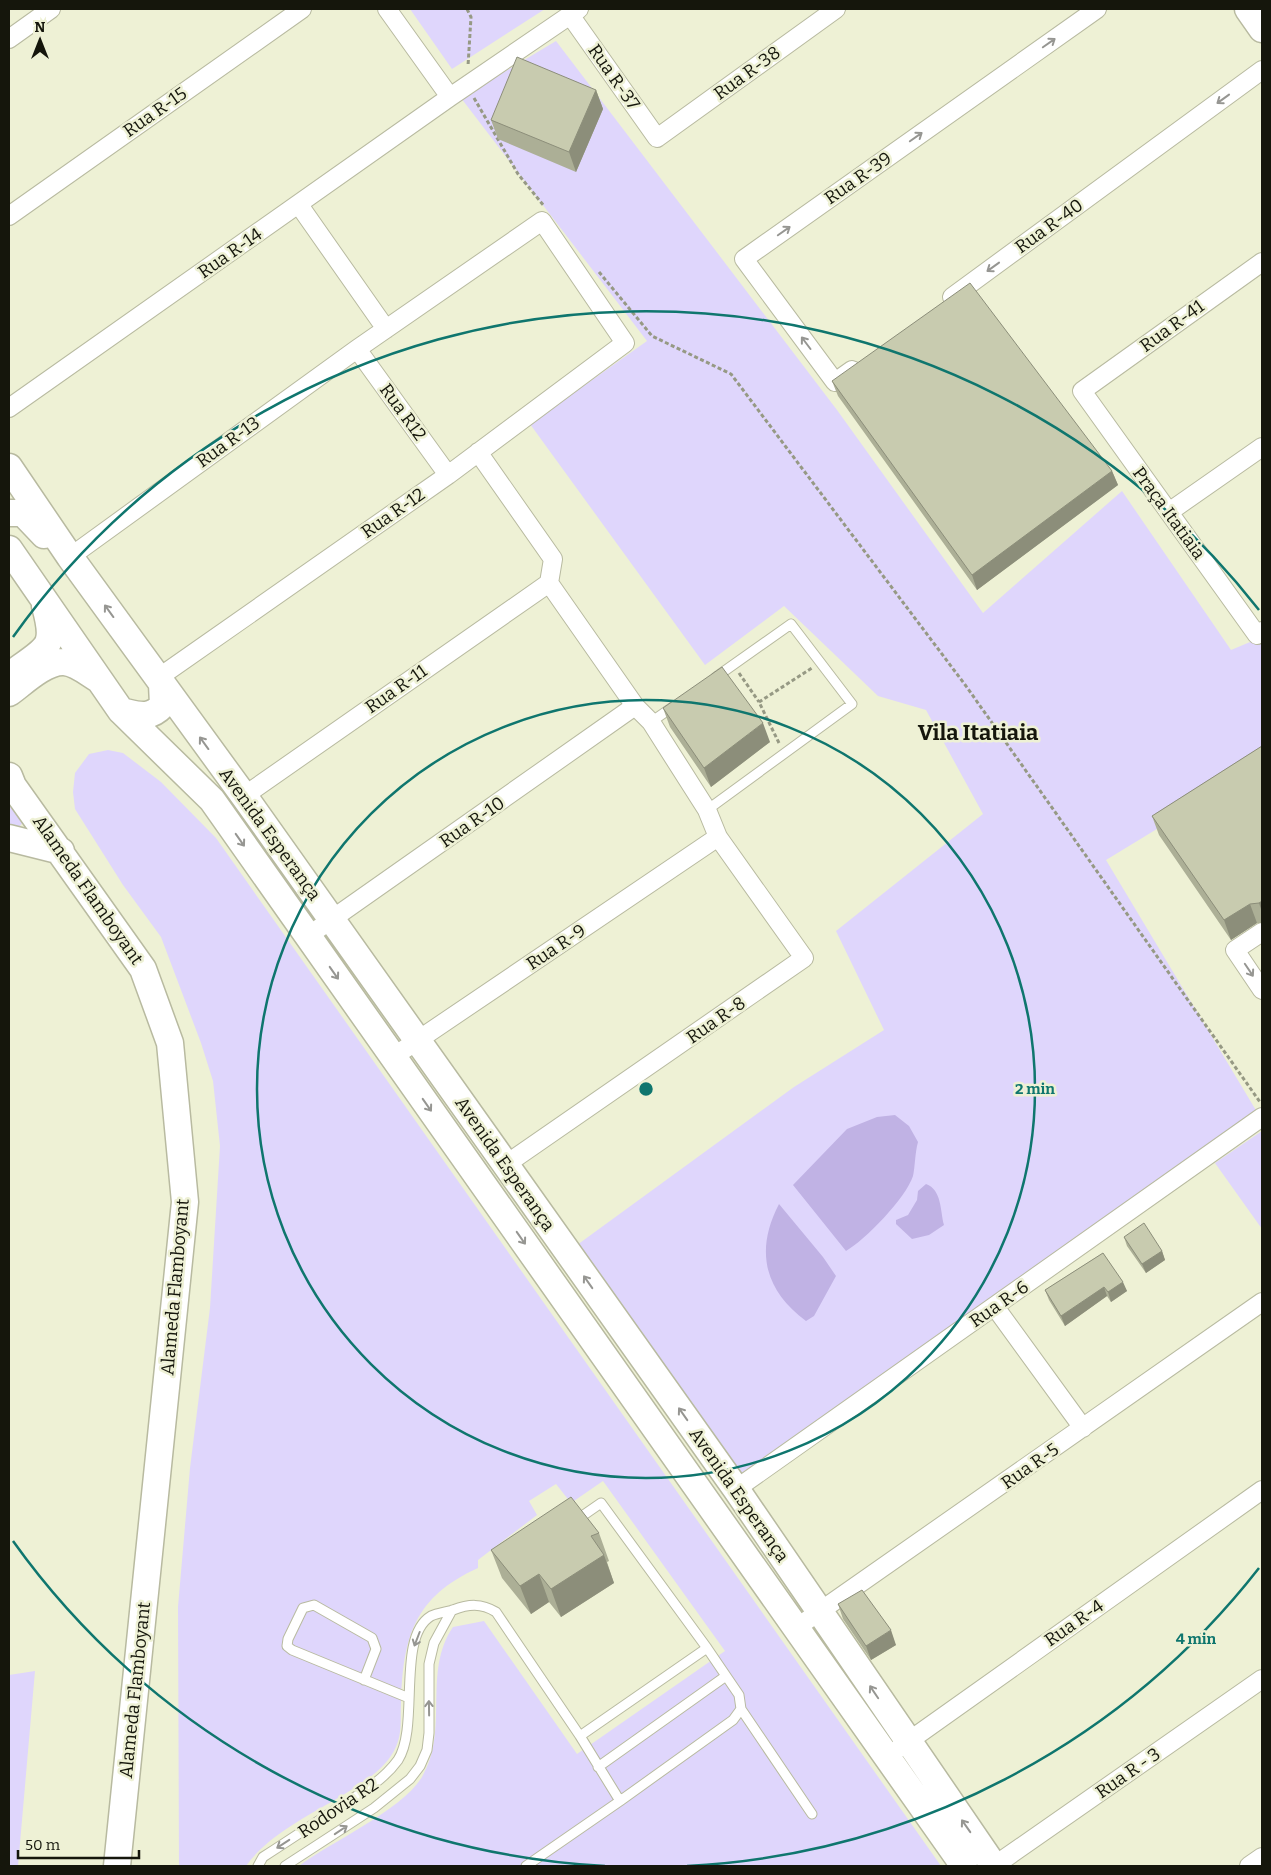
<svg xmlns="http://www.w3.org/2000/svg" width="1271" height="1875" viewBox="0 0 1271 1875" font-family="Bitter,serif">
	<rect width="100%" height="100%" fill="#eef1d5"/>
	<path fill="#dfd6fc" d="M410,9h135l-93,60z
		M556,41l281,369 146,203 139,-122 109,159 31,-13v128l-156,95 151,252 -517,362 -163,-229 217,-158 90,-57 -48,-99 147,-117 -57,-104 -48,-14 -94,-90 -79,59 -175,-241 117,-83 -186,-243z
		M108,750l15,3 38,29 55,56 725,1028h-642c33,-25 102,-55 123,-89 28,-47 0,-105 31,-150l31,-6 93,133 148,-103 -122,-170 -32,22 -15,-19 -27,17 8,14 -59,45v8c-64,29 -75,69 -77,135 -1,17 2,31 -7,48 -11,20 -32,32 -51,44 -33,20 -74,39 -97,71h-67l-1,-259 12,-139 20,-160 10,-162 -7,-65 -12,-38 -40,-106 -38,-52 -48,-76 -2,-17 2,-19 14,-19z
		M9,803l14,19 -3,4h-11z
		M1262,1131v98l-47,-66z
		M35,1671l-17,195h-9v-191z"/>
	<path fill="#c0b2e4" d="M895,1115l14,11 9,16c-3,10 -3,26 -5,34 -7,22 -48,64 -67,75l-53,-66 54,-56 30,-12z
		M926,1184c16,6 14,26 18,41l-15,10 -17,4 -16,-15v-4l12,-5 9,-15 1,-9z
		M779,1204l44,53 13,19 -22,40 -8,5c-42,-31 -51,-71 -27,-117z"/>
	<g fill="none" stroke-linecap="round" stroke-linejoin="round">
		<g stroke="#b8baa0" stroke-width="11">
			<path id="lane" d="M651,722l23,-16
				M707,810l145,-106 -61,-80 -75,53
				M364,1680l12,-31 -4,-11 -58,-33 -11,3 -15,31 -1,7 5,4 117,48
				M741,1709l71,105
				M598,1767l128,-91
				M620,1801l113,-81 8,-11 -2,-14 -32,-47
				M258,1866l5,-9c25,-16 49,-32 73,-48 22,-14 46,-27 62,-49 22,-34 -2,-123 33,-144 6,-3 15,-4 22,-6 16,-6 28,-7 43,2l84,124 127,-88 -106,-145 -26,18
				M285,1866l89,-58 36,-29 10,-13 7,-16 2,-17v-69l5,-21 18,-33
				M526,1866l94,-65 -40,-65"/>
		</g>
		<g stroke="#b8baa0" stroke-width="20">
			<path id="street" d="M387,9l63,88
				M570,15l87,123 179,-129
				M9,39l42,-30
				M299,205l87,124
				M9,216l293,-207
				M1262,262l-180,129 175,244 5,-4
				M952,297l310,-227
				M357,349l91,126
				M852,370l-17,12 -91,-123 353,-250
				M9,408l441,-311 129,-88
				M478,452l75,107 -4,24 86,123 16,16 56,88 11,27 86,121 -299,207
				M1169,512l93,-65
				M70,557l287,-208 185,-128 83,122 -177,132 -290,203
				M244,796l305,-213
				M1262,932l-27,18 27,40
				M308,936l327,-230
				M393,1057l325,-220
				M995,1307l88,121
				M736,1489l526,-372
				M796,1628l466,-326
				M899,1748l363,-258
				M994,1866l268,-187
				M1249,1866l13,-9"/>
		</g>
		<g stroke="#b8baa0" stroke-width="29">
			<path id="secondary" d="M1248,9l14,20
				M9,467l61,90 174,239 492,693 258,377
				M9,513h14l21,22
				M9,549l112,162 91,89 752,1066
				M18,669c31,-22 38,-23 27,-63
				M9,693c14,-10 35,-31 54,-31 12,0 25,11 35,17
				M121,711c18,4 28,9 42,-6l-1,-21
				M9,776l4,10 130,183 27,74 15,159 -68,664
				M9,838l52,13"/>
		</g>
		<path stroke="#969984" stroke-width="3" stroke-dasharray="4 2.5" stroke-linecap="butt" d="M467,9l4,8 -3,49
			M474,98l44,76 26,32
			M599,272l53,64 79,38 235,312 294,416
			M739,673l20,29
			M779,743l-20,-41 53,-34"/>
		<use href="#lane" stroke="#fff" stroke-width="9"/>
		<use href="#street" stroke="#fff" stroke-width="18"/>
		<use href="#secondary" stroke="#fff" stroke-width="26"/>
	</g>
	<path fill="#acaf96" d="M596,90l7,19 -27,63 -78,-33 -7,-19z
		M832,381l280,90 6,14 -141,105 -139,-194z
		M663,708l107,34 -59,45 -41,-60z
		M1262,746v177h-5l-26,17 -72,-105 -7,-19z
		M1124,1237l38,14 3,9 -19,13 -19,-27z
		M1103,1253l24,38 -16,11 -4,-6 -42,30 -16,-26 -4,-10z
		M599,1533l10,28 -2,1 7,21 -53,34 -12,-15 -18,12 -29,-36 -11,-28z
		M838,1604l58,41 -25,15 -28,-41z"/>
	<path fill="#8c8e7a" d="M596,90l7,19 -27,63 -7,-20z
		M1112,471l6,14 -141,105 -5,-15z
		M763,723l7,19 -59,45 -7,-19z
		M1262,901v11l-3,-9z
		M1250,904l7,19 -26,17 -7,-20z
		M1162,1251l3,9 -19,13 -4,-9z
		M1123,1282l4,9 -16,11 -3,-10z
		M1104,1287l3,9 -42,30 -4,-10z
		M604,1555l10,28 -53,34 -10,-28z
		M539,1574l10,28 -18,12 -11,-28z
		M891,1630l5,15 -25,15 -5,-14z"/>
	<path fill="#c8cbaf" stroke="#8c8e7a" d="M517,57l79,33 -27,62 -78,-32z
		M970,283l142,188 -140,104 -140,-194z
		M722,667l41,56 -59,45 -41,-60z
		M1262,746v155l-3,2 -9,1 -26,16 -72,-104z
		M1144,1223l18,28 -20,13 -18,-27z
		M1103,1253l20,29 -15,10 -4,-5 -43,29 -16,-26z
		M571,1497l28,36 -8,3 13,19 -53,34 -12,-15 -19,12 -29,-36z
		M862,1590l29,40 -25,16 -28,-42z"/>
	<defs><path id="oneway-shaft" d="M-6 0H5M1.5-3L5.5 0L1.5 3" fill="none" stroke-width="1.6" stroke-linecap="round" stroke-linejoin="round" transform="scale(1.25)"/></defs>
	<g stroke="#969692">
		<use href="#oneway-shaft" transform="translate(1049 43) rotate(-35)"/>
		<use href="#oneway-shaft" transform="translate(1223 99) rotate(144)"/>
		<use href="#oneway-shaft" transform="translate(916 137) rotate(-35)"/>
		<use href="#oneway-shaft" transform="translate(784 231) rotate(-35)"/>
		<use href="#oneway-shaft" transform="translate(993 267) rotate(144)"/>
		<use href="#oneway-shaft" transform="translate(806 343) rotate(-127)"/>
		<use href="#oneway-shaft" transform="translate(109 611) rotate(-126)"/>
		<use href="#oneway-shaft" transform="translate(204 743) rotate(-126)"/>
		<use href="#oneway-shaft" transform="translate(240 840) rotate(55)"/>
		<use href="#oneway-shaft" transform="translate(1249 970) rotate(56)"/>
		<use href="#oneway-shaft" transform="translate(334 973) rotate(55)"/>
		<use href="#oneway-shaft" transform="translate(427 1105) rotate(55)"/>
		<use href="#oneway-shaft" transform="translate(521 1238) rotate(55)"/>
		<use href="#oneway-shaft" transform="translate(588 1282) rotate(-125)"/>
		<use href="#oneway-shaft" transform="translate(683 1414) rotate(-125)"/>
		<use href="#oneway-shaft" transform="translate(417 1639) rotate(111)"/>
		<use href="#oneway-shaft" transform="translate(874 1692) rotate(-124)"/>
		<use href="#oneway-shaft" transform="translate(429 1708) rotate(-91)"/>
		<use href="#oneway-shaft" transform="translate(966 1826) rotate(-125)"/>
		<use href="#oneway-shaft" transform="translate(341 1830) rotate(-34)"/>
		<use href="#oneway-shaft" transform="translate(283 1844) rotate(147)"/>
	</g>
	<g fill="none" stroke="#0f766e" stroke-width="2.5">
		<circle cx="646" cy="1089" r="389"/>
		<path d="M1259 1568A778 778 0 0 1 687 1866M605 1866A778 778 0 0 1 13 1541M13 637A778 778 0 0 1 1259 610"/>
	</g>
	<g text-anchor="middle" stroke-width="5" stroke-linejoin="round" paint-order="stroke">
		<g font-size="18" fill="#15160c" stroke="#eef1d5">
			<text transform="translate(747 73) rotate(-36)" y="6">Rua R-38</text>
			<text transform="translate(614 77) rotate(55)" y="6">Rua R-37</text>
			<text transform="translate(155 112) rotate(-35)" y="6">Rua R-15</text>
			<text transform="translate(858 178) rotate(-35)" y="6">Rua R-39</text>
			<text transform="translate(1049 226) rotate(-36)" y="6">Rua R-40</text>
			<text transform="translate(230 253) rotate(-35)" y="6">Rua R-14</text>
			<text transform="translate(1172 326) rotate(-36)" y="6">Rua R-41</text>
			<text transform="translate(403 412) rotate(54)" y="6">Rua R12</text>
			<text transform="translate(228 442) rotate(-36)" y="6">Rua R-13</text>
			<text transform="translate(393 513) rotate(-35)" y="6">Rua R-12</text>
			<text transform="translate(1169 513) rotate(54)" y="6">Praça Itatiaia</text>
			<text transform="translate(396 689) rotate(-35)" y="6">Rua R-11</text>
			<text transform="translate(472 822) rotate(-35)" y="6">Rua R-10</text>
			<text transform="translate(270 834) rotate(54)" y="6">Avenida Esperança</text>
			<text transform="translate(88 890) rotate(55)" y="6">Alameda Flamboyant</text>
			<text transform="translate(556 947) rotate(-34)" y="6">Rua R-9</text>
			<text transform="translate(716 1020) rotate(-35)" y="6">Rua R-8</text>
			<text transform="translate(505 1164) rotate(55)" y="6">Avenida Esperança</text>
			<text transform="translate(175 1287) rotate(-85)" y="6">Alameda Flamboyant</text>
			<text transform="translate(999 1304) rotate(-35)" y="6">Rua R-6</text>
			<text transform="translate(1030 1466) rotate(-35)" y="6">Rua R-5</text>
			<text transform="translate(739 1495) rotate(55)" y="6">Avenida Esperança</text>
			<text transform="translate(1074 1623) rotate(-35)" y="6">Rua R-4</text>
			<text transform="translate(135 1690) rotate(-84)" y="6">Alameda Flamboyant</text>
			<text transform="translate(1128 1773) rotate(-35)" y="6">Rua R - 3</text>
			<text transform="translate(338 1808) rotate(-34)" y="6">Rodovia R2</text>
		</g>
		<g font-size="22" font-weight="bold" fill="#15160c" stroke="#eef1d5">
			<text x="978" y="740">Vila Itatiaia</text>
		</g>
	</g>
	<circle cx="646" cy="1089" r="8" fill="#0f766e" stroke="#eef1d5" stroke-width="2.5"/>
	<g font-size="15" text-anchor="middle" font-weight="bold" fill="#0f766e" stroke="#eef1d5" stroke-width="5" stroke-linejoin="round" paint-order="stroke">
		<text x="1035" y="1094">2 min</text>
		<text x="1196" y="1644">4 min</text>
	</g>
	<rect width="1271" height="1875" fill="none" stroke="#15160c" stroke-width="20"/>
	<g transform="translate(40 40)" stroke="#eef1d5" stroke-width="4" paint-order="stroke">
	<path d="M0-4L9 19L0 12L-9 19Z" fill="#15160c"/>
	<text y="-8" font-size="14" font-weight="bold" text-anchor="middle" fill="#15160c">N</text>
	</g>
	<path d="M18 1850v8h121v-8" fill="none" stroke="#15160c" stroke-width="2.5"/>
	<text x="25" y="1850" font-size="15" fill="#15160c" stroke="#eef1d5" stroke-width="4" paint-order="stroke">50 m</text>
</svg>
